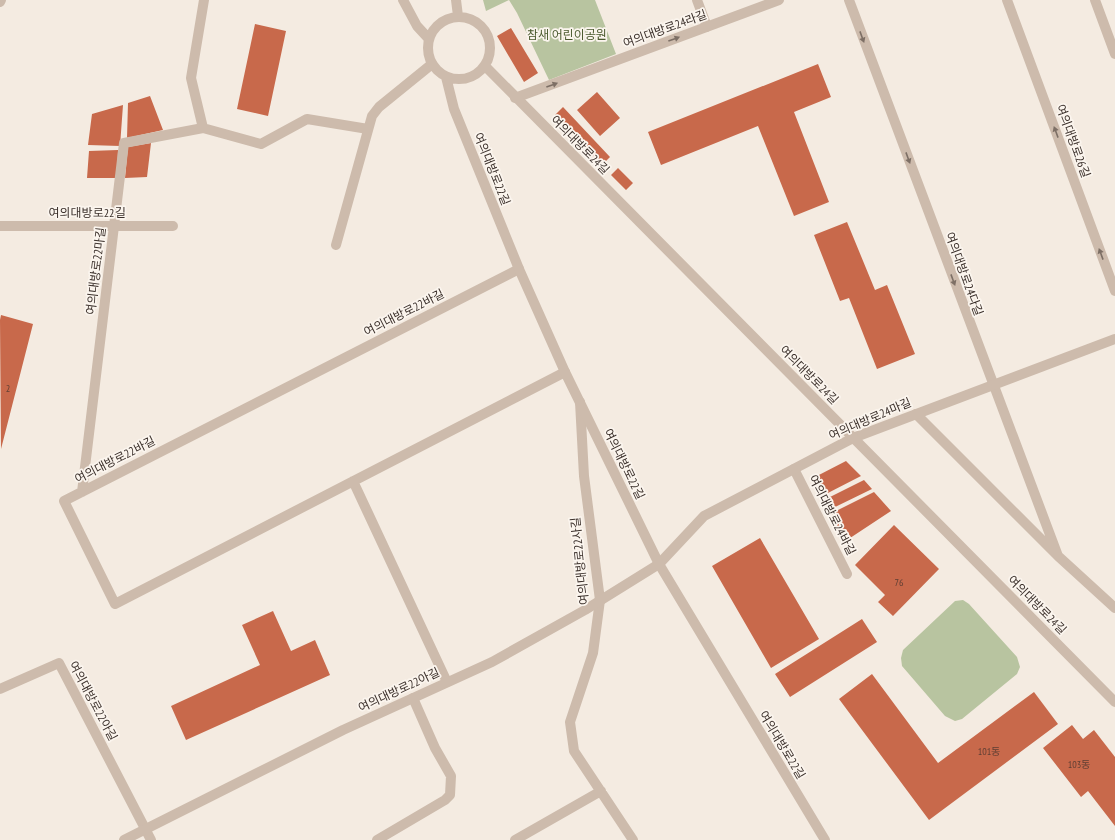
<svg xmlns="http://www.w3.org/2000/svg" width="1115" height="840" viewBox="0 0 1115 840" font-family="'PT Sans Narrow','Noto Sans KR',sans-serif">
	<rect width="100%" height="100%" fill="#f4ebe1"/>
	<path fill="#b8c4a0" d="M483,0h112l21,54 -67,26 -32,-67 -8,-13 -23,11z
		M963,600l6,4 48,53 3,10 -3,7 -55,45 -7,2 -10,-5 -43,-50 -1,-8 2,-8 52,-49z"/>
	<path fill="#c8694b" d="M255,24l31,7 -18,85 -31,-7z
		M511,28l27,45 -14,9 -27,-46z
		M818,64l13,33 -37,15 35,90 -35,14 -36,-90 -97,39 -13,-33z
		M597,92l23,26 -20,18 -23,-26z
		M150,96l13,34 -36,8 1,-35z
		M123,105l-3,41 -32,-1 4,-31z
		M563,107l47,50 -8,8 -47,-50z
		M151,143l-4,34 -22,1 3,-31z
		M118,150l-1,28h-30l2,-27z
		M618,168l15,15 -7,7 -15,-15z
		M847,222l28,68 12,-5 28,69 -38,15 -28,-71 -9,3 -26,-66z
		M1,315l32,9 -32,125 -1,-129z
		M846,461l15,15 -37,19 -9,-18z
		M864,480l8,9 -41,20 -5,-10z
		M874,492l17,19 -47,31 -12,-29z
		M894,525l45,44 -46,47 -15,-14 7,-7 -30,-30z
		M760,538l59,101 -48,29 -59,-102z
		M273,611l18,40 24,-11 15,35 -144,65 -15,-34 89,-41 -18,-40z
		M862,619l15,23 -87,55 -15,-23z
		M872,674l66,89 96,-71 24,32 -129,96 -90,-121z
		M1072,725l11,14 11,-9 21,27v69l-27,-35 -7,6 -38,-49z"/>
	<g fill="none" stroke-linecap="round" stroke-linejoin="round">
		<path stroke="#cdbbac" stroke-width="10" d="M697,0l10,27
			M849,0l209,556
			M1007,0l108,291
			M1095,0l20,54
			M515,98l264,-98
			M203,128l58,16 46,-25 61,10
			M0,226h173
			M336,245l36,-129 7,-9 53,-43
			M519,269l-455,232 51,103 450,-232
			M580,402l4,74 16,124 -7,53 -23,69 4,29 59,89
			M916,414l142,142 57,52
			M794,469l53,105
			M353,481l94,201
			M82,492l42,-349 79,-15 -12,-50 13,-78
			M0,689l59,-26 92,177
			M377,840l68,-40 5,-5 1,-19 -16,-28 -22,-50
			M515,840l86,-49"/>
		<path stroke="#cdbbac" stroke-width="10" d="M0,2l1,-2
			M124,840l219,-110 149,-68 93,-52 74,-46 45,-48 149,-78 262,-99"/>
		<path stroke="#cdbbac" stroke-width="10" d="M403,0l14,26 12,13
			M456,0l2,16
			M428 48a31 31 0 1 1 62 0a31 31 0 1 1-62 0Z
			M485,66l630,636
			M446,77l8,32 65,160 46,103 94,192 166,276"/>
	</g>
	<defs><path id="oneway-solid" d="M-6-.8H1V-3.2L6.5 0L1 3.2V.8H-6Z"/></defs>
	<g fill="#7d6f65">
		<use href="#oneway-solid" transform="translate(862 37) rotate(70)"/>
		<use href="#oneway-solid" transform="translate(674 39) rotate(-20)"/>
		<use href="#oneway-solid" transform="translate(552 85) rotate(-20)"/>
		<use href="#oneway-solid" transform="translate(1056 132) rotate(-110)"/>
		<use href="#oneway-solid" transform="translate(908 158) rotate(70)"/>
		<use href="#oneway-solid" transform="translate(1101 254) rotate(-110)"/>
		<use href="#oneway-solid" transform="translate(953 280) rotate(70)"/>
	</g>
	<g text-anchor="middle" stroke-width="3.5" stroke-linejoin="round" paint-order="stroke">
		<g font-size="10" fill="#5e3e33">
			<text x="8" y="392">2</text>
			<text x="899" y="586">76</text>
			<text x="989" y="755">101동</text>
			<text x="1079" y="768">103동</text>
		</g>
		<g font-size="12" fill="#3b302b" stroke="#fbf5ee">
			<text transform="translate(665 29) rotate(-20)" y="4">여의대방로24라길</text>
			<text transform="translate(1073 141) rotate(70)" y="4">여의대방로26길</text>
			<text transform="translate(580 145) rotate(45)" y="4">여의대방로24길</text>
			<text transform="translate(492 169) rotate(68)" y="4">여의대방로22길</text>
			<text x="87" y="217">여의대방로22길</text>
			<text transform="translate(96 271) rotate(-83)" y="4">여의대방로22마길</text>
			<text transform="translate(964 274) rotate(70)" y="4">여의대방로24다길</text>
			<text transform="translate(404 313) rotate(-27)" y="4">여의대방로22바길</text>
			<text transform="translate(809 375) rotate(45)" y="4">여의대방로24길</text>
			<text transform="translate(870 419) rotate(-23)" y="4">여의대방로24마길</text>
			<text transform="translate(115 460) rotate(-27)" y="4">여의대방로22바길</text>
			<text transform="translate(624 464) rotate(64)" y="4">여의대방로22길</text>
			<text transform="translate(832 515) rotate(63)" y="4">여의대방로24바길</text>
			<text transform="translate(580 561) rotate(-96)" y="4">여의대방로22사길</text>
			<text transform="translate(1037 605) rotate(45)" y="4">여의대방로24길</text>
			<text transform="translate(399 690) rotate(-25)" y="4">여의대방로22아길</text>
			<text transform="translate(93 701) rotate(62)" y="4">여의대방로22아길</text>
			<text transform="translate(782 745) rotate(59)" y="4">여의대방로22길</text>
		</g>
		<g font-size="12" fill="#4a5a2e" stroke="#fbf5ee">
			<text x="567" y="39">참새 어린이공원</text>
		</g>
	</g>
</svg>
